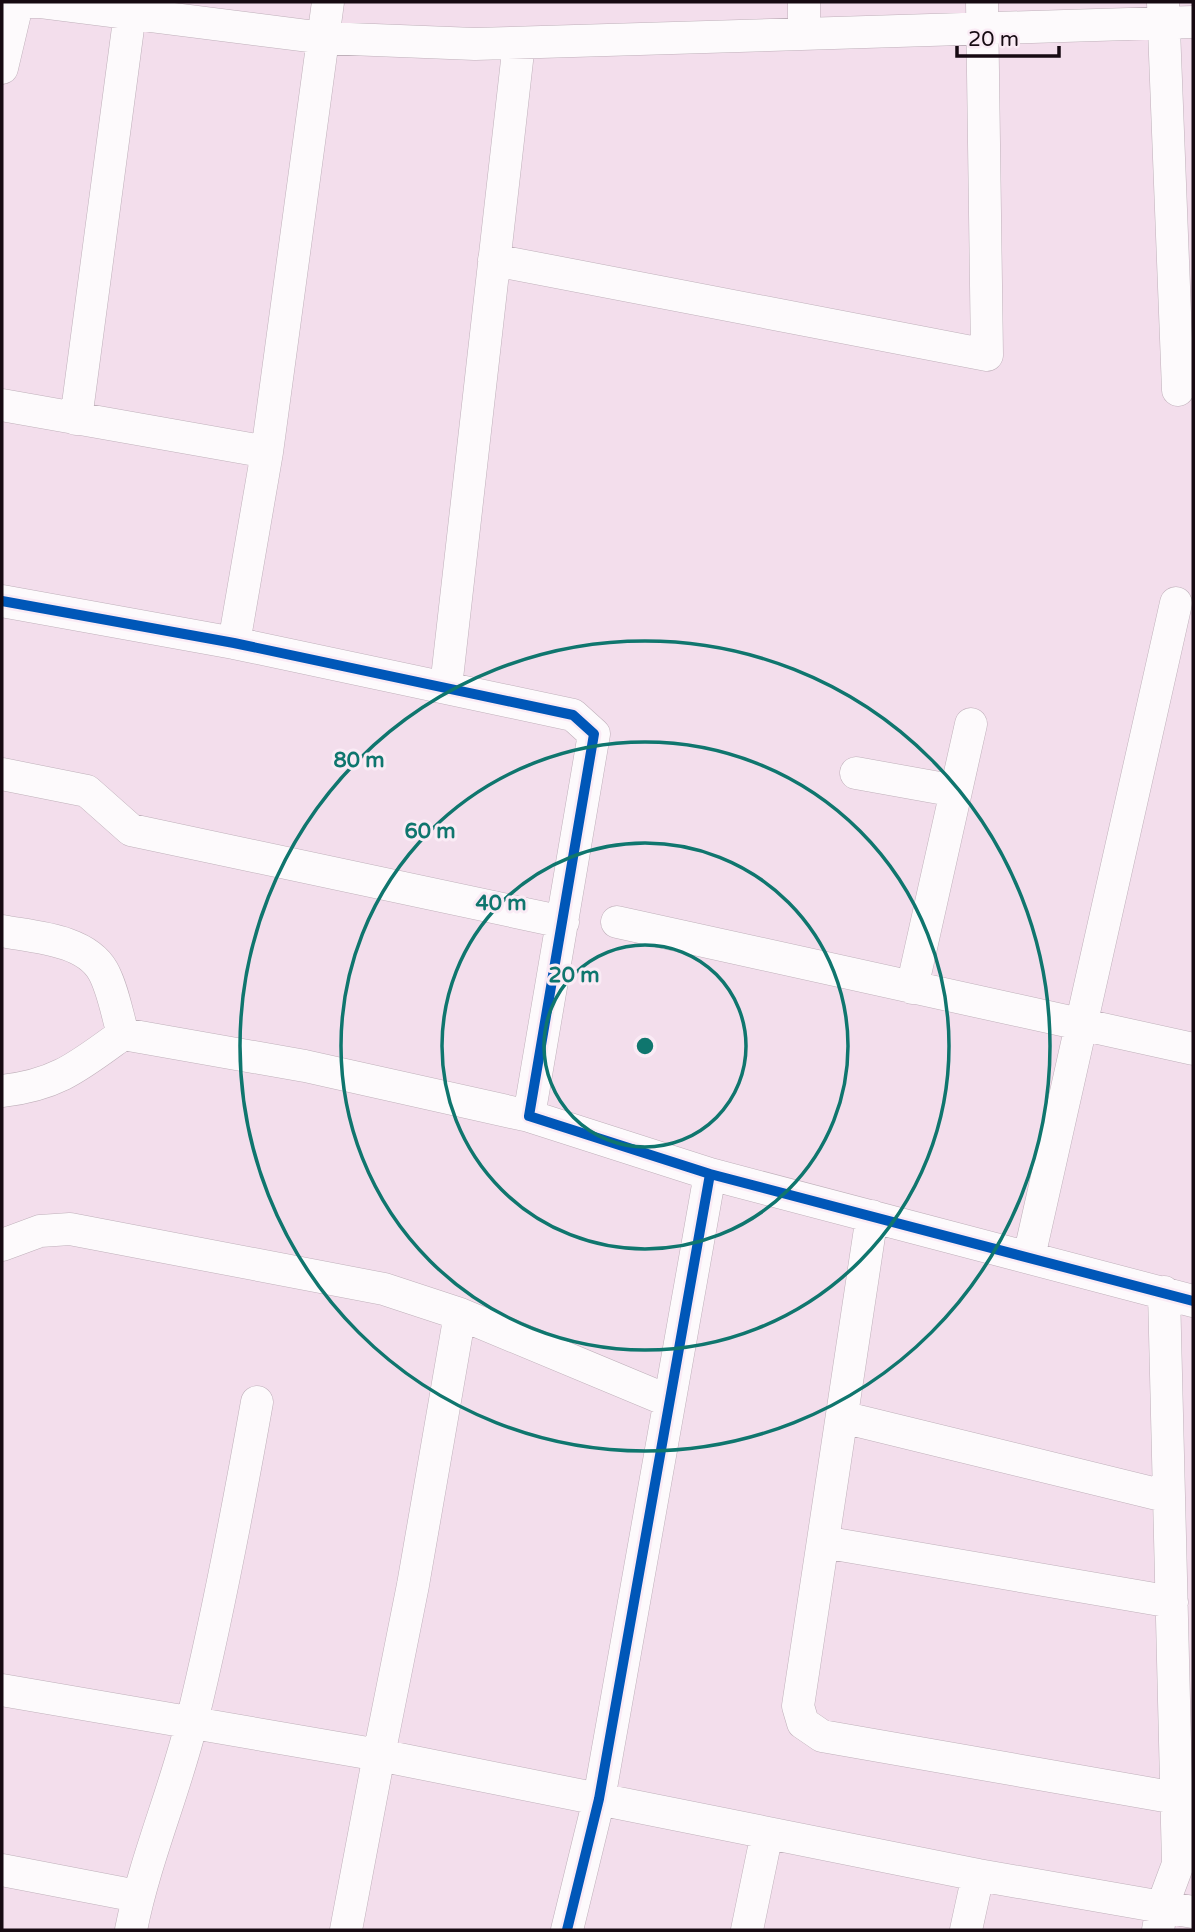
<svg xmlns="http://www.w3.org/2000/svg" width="1195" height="1932" viewBox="0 0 1195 1932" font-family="'Varela Round',sans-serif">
	<rect width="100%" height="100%" fill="#f3deec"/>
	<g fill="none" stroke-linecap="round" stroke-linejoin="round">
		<g stroke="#bfb0ba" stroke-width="33">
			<path id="minor" d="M39,2l285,36 151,6 718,-22
				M804,2v31
				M1163,3l15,387
				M2,68l14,-59 10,-7h11
				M494,260l493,95 -5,-353
				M2,405l265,47 -33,191
				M76,419l54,-406
				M267,452l61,-450
				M2,601l232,42 339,72 21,19 -65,382 181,58
				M446,687l73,-644
				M856,773l100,18
				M2,774l85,17 44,39 432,92
				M617,922l576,127
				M2,931c31,6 83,8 101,40 10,18 14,43 20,63 -44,32 -66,51 -121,57
				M912,988l59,-264
				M123,1034l182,32 224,50
				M872,1216l-74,490 5,17 19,13 354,62
				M2,1245l38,-14 30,-2 314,60 76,25 209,87
				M1029,1257l147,-654
				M842,1417l327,80
				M823,1542l349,60
				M2,1690l377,65 34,-170 47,-271
				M2,1870l135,26
				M978,1875l184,32 16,-43 -14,-572
				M131,1930c14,-71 44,-139 61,-209 26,-106 46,-212 65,-319
				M346,1930l33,-175 599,120 -12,55
				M567,1930l32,-131 111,-625 483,127
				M747,1930l20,-97
				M1158,1930l4,-23 31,5"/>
		</g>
		<use href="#minor" stroke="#fdfafc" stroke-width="32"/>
		<g stroke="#faebf5" stroke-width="15">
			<path id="cycleway" d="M2,601l232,42 339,72 21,19 -65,382 181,58
				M567,1930l32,-131 111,-625 483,127"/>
		</g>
		<use href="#cycleway" stroke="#0057b8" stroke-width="10"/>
	</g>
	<g fill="none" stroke="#0f766e" stroke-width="3.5">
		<circle cx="645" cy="1046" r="101"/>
		<circle cx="645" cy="1046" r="203"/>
		<circle cx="645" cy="1046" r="304"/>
		<circle cx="645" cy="1046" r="405"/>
	</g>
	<circle cx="645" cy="1046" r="10" fill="#0f766e" stroke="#faebf5" stroke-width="3.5"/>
	<g font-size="21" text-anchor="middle" font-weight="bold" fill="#0f766e" stroke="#faebf5" stroke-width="6" stroke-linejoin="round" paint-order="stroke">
		<text x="359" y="767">80 m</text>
		<text x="430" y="838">60 m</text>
		<text x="501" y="910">40 m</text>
		<text x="574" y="982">20 m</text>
	</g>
	<rect width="1195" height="1932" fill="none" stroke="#160a12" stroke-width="7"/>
	<path d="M957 46v10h102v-10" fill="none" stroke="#160a12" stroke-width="3.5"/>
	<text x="968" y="46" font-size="21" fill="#160a12" stroke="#faebf5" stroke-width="5" paint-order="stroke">20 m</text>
</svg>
